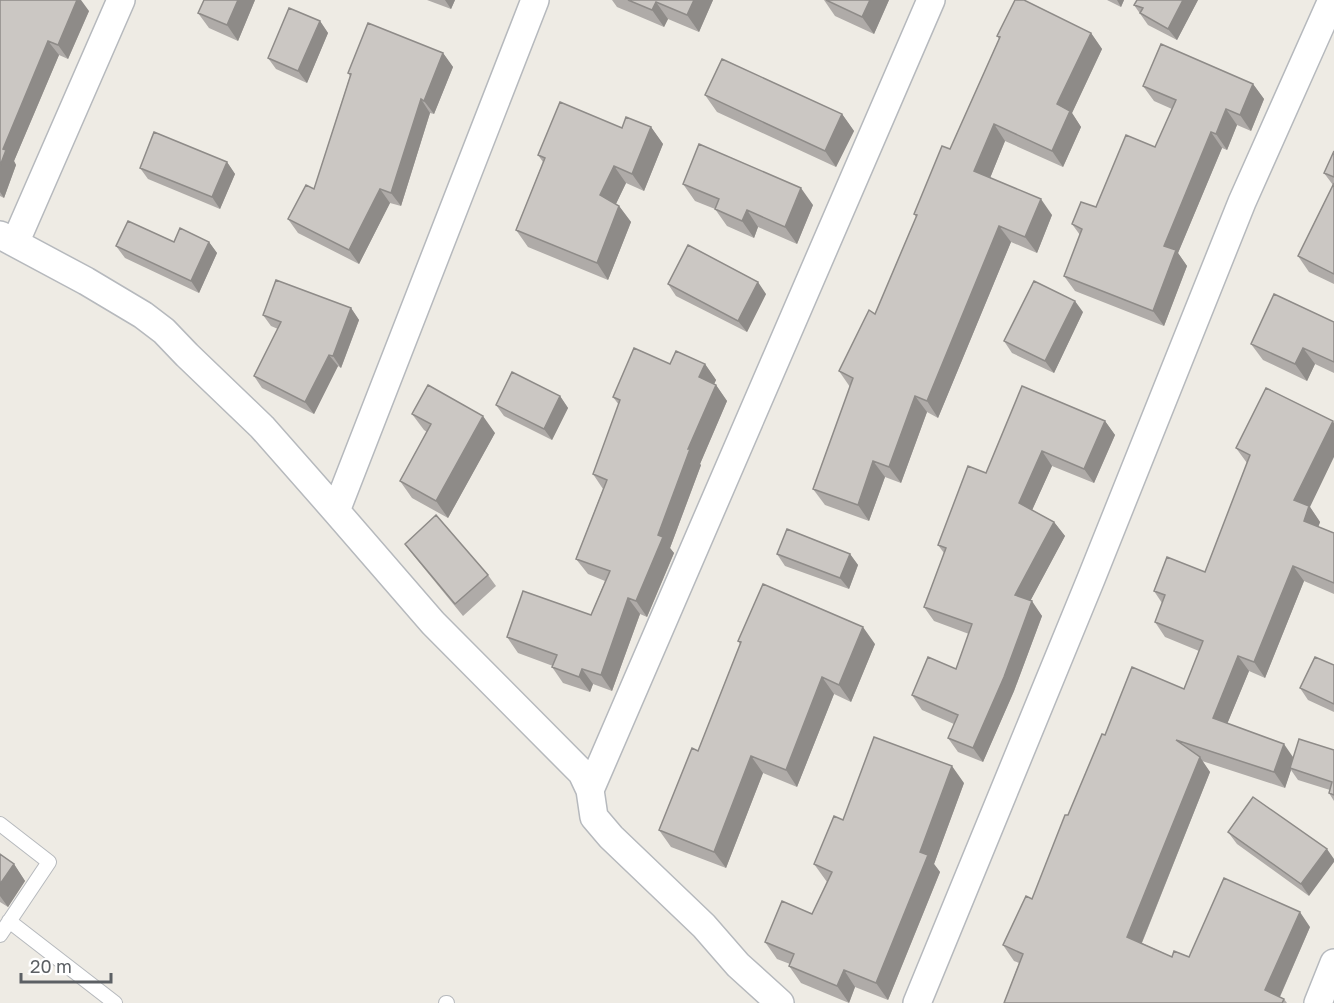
<svg xmlns="http://www.w3.org/2000/svg" width="1334" height="1003" viewBox="0 0 1334 1003" font-family="'Golos Text',sans-serif">
	<rect width="100%" height="100%" fill="#eeebe4"/>
	<g fill="none" stroke-linecap="round" stroke-linejoin="round">
		<g stroke="#b6b9bd" stroke-width="16">
			<path id="lane" d="M0,824l49,38 -49,73
				M9,921l106,82
				M446,1003h1"/>
		</g>
		<g stroke="#b6b9bd" stroke-width="30">
			<path id="street" d="M0,235l86,46 57,34 21,16 23,24 75,72 74,84 97,112 149,150 8,17 4,27 17,20 93,89 34,39 42,38
				M15,243l106,-243
				M336,511l199,-511
				M590,790l341,-790
				M917,1003l174,-424 151,-377 90,-202
				M1318,1003l16,-40"/>
		</g>
		<use href="#lane" stroke="#fff" stroke-width="14"/>
		<use href="#street" stroke="#fff" stroke-width="27"/>
	</g>
	<path fill="#afaba8" d="M0,0l89,11 -21,48 -9,-4 -45,106 2,4 -12,33 -4,-2z
		M255,0l-17,41 -29,-13 -11,-15z
		M427,0h28l-4,9z
		M612,0h101l-14,32 -31,-13 -4,8 -47,-20z
		M824,0h65l-15,34 -39,-18z
		M1107,0h17l-3,7z
		M1137,0h61l-21,40 -29,-15 -14,-20z
		M320,21l8,12 -21,50 -31,-14 -8,-11z
		M1091,33l11,16 -30,64 9,14 -18,40 -58,-26 -15,37 62,37 -15,38 -26,-11 -73,176 -11,-6 -26,71 -16,-6 -16,44 -44,-16 -12,-16 37,-102 -11,-16 36,-57 41,-97 -2,-3 36,-65 49,-110 -2,-3z
		M443,53l10,14 -19,47 -4,-1 -29,93 -11,-3 -31,61 -61,-31 -10,-14 26,-30 36,-113 -2,-3z
		M1253,84l11,15 -13,32 -14,-6 -10,25 -5,-2 -44,105 9,13 -23,60 -89,-35 -11,-15 16,-41 -8,-11 24,-17 59,-60 17,-38 -18,-8 -11,-15z
		M705,95l137,19 12,17 -18,36 -119,-55z
		M651,127l12,17 -19,47 -18,-8 -10,21 3,2 12,16 -23,58 -80,-33 -12,-17 27,-68 -5,-7z
		M1334,151v133l-25,-12 -11,-16 35,-71 -9,-12z
		M227,162l8,12 -15,35 -72,-30 -8,-11z
		M683,184l130,21 -16,39 -39,-17 -4,11 -27,-12 -12,-17 -20,-8z
		M174,242h35l8,11 -18,40 -74,-35 -9,-12z
		M668,284l98,10 -19,38 -71,-36z
		M351,308l8,12 -18,48 -3,-2 -24,48 -52,-26 -8,-12 24,-47 -7,-3 -8,-11z
		M1083,312l-29,61 -42,-20 -8,-12z
		M1334,322v51l-19,-9 -8,17 -44,-21 -12,-16z
		M670,364h35l11,16 -2,4 2,1 11,16 -27,63 1,1 -31,83 4,5 -27,64 -7,-3 -28,77 -19,-7 -3,8 -27,-9 -11,-16 1,-1 -35,-13 -11,-16 84,-22 14,-34 -17,-7 -12,-15 27,-70 -10,-15 26,-69 -6,-8z
		M1266,388l44,119 10,15 -2,5 16,6v61l-30,-13 -39,97 -16,-7 -22,53 66,33 41,-7v51l-5,-8 1,-3 -32,-10 -7,-10 -6,18 -83,-27 8,11 -68,171 30,14h17l121,-30 -30,70 4,2 3,4h-283l15,-40 -5,-2 -11,-16 29,-46 36,-84 37,-80 79,-46 15,-38 -34,-14 -10,-15 7,-19 -8,-12 51,-19 42,-109 -11,-15z
		M560,396l8,12 -16,32 -48,-24 -8,-11z
		M412,414l83,19 -47,85 -36,-20 -12,-17 27,-49 -3,-2z
		M1105,421l10,14 -21,48 -42,-17 -20,44 22,12 11,14 -35,65 12,15 -28,75 -31,71 -25,-10 -10,-14 6,-14 -32,-14 -10,-15 44,-26 13,-35 -35,-13 -10,-14 20,-54 -6,-8 48,-72z
		M405,544l83,31 8,11 -33,30 -49,-60z
		M777,554h73l8,11 -9,24 -64,-23z
		M738,641l137,3 -24,58 -17,-8 -37,93 -34,-14 -37,95 -55,-21 -12,-17 39,-79 42,-107z
		M1334,665v47l-26,-12 -8,-12z
		M964,783l-30,81 6,8 -52,128 -33,-13 -6,16 -48,-20 -12,-17 1,-2 -13,-5 -12,-17 47,-28 15,-32 -13,-18 29,-44z
		M1253,797l56,99 -72,-52 -9,-12z
		M0,854l14,10 11,17 -17,26 -8,-5z"/>
	<path fill="#8e8b88" d="M77,0h4l8,11 -21,48 -10,-14z
		M238,0h17l-17,41 -11,-16z
		M445,0h10l-4,9z
		M694,0h19l-14,32 -12,-17z
		M870,0h19l-15,34 -12,-17z
		M1117,0h7l-3,7z
		M1183,0h15l-21,40 -9,-11z
		M656,2l12,17 -4,8 -12,-17z
		M320,21l8,12 -21,50 -9,-12z
		M1091,33l11,16 -30,64 9,14 -18,40 -11,-16 5,-47z
		M48,41l11,14 -45,106 2,4 -12,33 -4,-6v-26l3,-17z
		M443,53l10,14 -19,47 -10,-13z
		M1253,84l11,15 -13,32 -11,-16z
		M421,99l9,14 -29,93 -10,-13z
		M1226,109l11,16 -10,25 -11,-16z
		M842,114l12,17 -18,36 -11,-16z
		M994,124l11,17 -19,47 -12,-17z
		M651,127l12,17 -19,47 -12,-17z
		M1211,132l11,16 -44,105 9,13 -23,60 -11,-15 11,-65z
		M227,162l8,12 -15,35 -8,-12z
		M614,166l12,17 -14,29 -12,-17z
		M801,188l12,17 -16,39 -12,-17z
		M380,189l10,14 -31,61 -10,-14z
		M1041,199l11,16 -15,38 -12,-16z
		M619,206l12,16 -23,58 -11,-17z
		M747,210l11,17 -4,11 -12,-17z
		M999,226l12,16 -73,176 -11,-17z
		M209,242l8,11 -18,40 -8,-12z
		M758,282l8,12 -19,38 -9,-11z
		M1075,301l8,11 -29,61 -9,-12z
		M351,308l8,12 -18,48 -8,-12z
		M1303,348l12,16 -8,17 -12,-17z
		M329,355l9,11 -24,48 -9,-12z
		M705,364l11,16 -6,13 -11,-16z
		M716,385l11,16 -27,63 1,1 -31,83 4,5 -27,64 -11,-16 22,-66 30,-86z
		M560,396l8,12 -16,32 -8,-11z
		M915,396l12,16 -26,71 -12,-16z
		M483,416l12,17 -47,85 -12,-17z
		M1105,421l10,14 -21,48 -10,-14z
		M1333,421l1,2v34l-24,50 10,15 -5,14 -11,-15 -10,-21z
		M1042,451l10,15 -23,51 -10,-14z
		M873,461l12,16 -16,44 -11,-16z
		M1054,522l11,14 -39,73 -11,-14z
		M850,554l8,11 -9,24 -9,-11z
		M1293,566l11,15 -39,97 -11,-16z
		M628,598l12,16 -28,77 -11,-16z
		M1032,601l10,15 -28,75 -31,71 -10,-14z
		M863,627l12,17 -24,58 -12,-17z
		M1238,656l11,15 -26,63 -10,-16z
		M582,669l11,15 -3,8 -11,-15z
		M822,677l12,17 -37,93 -11,-17z
		M1284,744l11,16 -5,8 1,2 -6,18 -11,-16z
		M751,756l12,17 -37,95 -12,-16z
		M1200,757l10,15 -72,180 -11,-15z
		M952,766l12,17 -30,81 6,8 -52,128 -12,-17 44,-131z
		M1327,849l7,10v3l-25,34 -8,-12z
		M14,864l11,17 -17,26 -8,-11v-12z
		M1300,912l10,15 -33,76 -12,-13z
		M844,970l11,17 -6,16 -12,-17z"/>
	<path fill="#cbc7c3" stroke="#8e8b88" stroke-width="1.5" d="M0,0h77l-19,45 -10,-4 -45,108 3,1 -6,16z
		M204,0h34l-11,25 -29,-12z
		M628,0h66l-7,15 -31,-13 -4,8z
		M826,0h44l-8,17z
		M1015,0h9l67,33 -34,71 13,7 -18,40 -58,-27 -20,47 67,28 -16,38 -26,-11 -72,175 -12,-5 -26,71 -16,-6 -15,44 -45,-16 40,-111 -14,-7 30,-61 6,4 42,-99 -3,-1 28,-68 8,3 50,-112 -3,-1z
		M1137,0h46l-15,29 -28,-16 3,-5 -9,-3z
		M289,8l31,13 -22,50 -30,-13z
		M368,23l75,30 -19,48 -3,-2 -30,94 -11,-4 -31,61 -61,-31 18,-34 8,4 37,-115 -3,-1z
		M1161,44l92,40 -13,31 -14,-6 -10,25 -5,-2 -47,114 12,4 -23,61 -89,-35 18,-47 -10,-5 9,-22 15,5 30,-72 29,12 21,-47 -33,-14z
		M722,59l120,55 -17,37 -120,-56z
		M560,102l62,26 4,-11 25,10 -19,47 -18,-8 -14,29 19,11 -22,57 -81,-33 29,-72 -7,-3z
		M154,132l73,30 -15,35 -72,-29z
		M699,144l102,44 -16,39 -38,-17 -5,11 -27,-12 4,-10 -36,-15z
		M1334,151v26l-10,-4z
		M1334,183v91l-36,-18z
		M128,221l46,21 6,-14 29,14 -18,39 -75,-35z
		M688,245l70,37 -20,39 -70,-37z
		M276,280l75,28 -18,48 -4,-1 -24,47 -51,-26 27,-54 -18,-7z
		M1034,281l41,20 -30,60 -41,-20z
		M1274,294l60,28v40l-31,-14 -8,16 -44,-20z
		M634,348l36,16 6,-13 29,13 -6,13 17,8 -28,64h2l-32,86 5,2 -27,64 -8,-3 -27,77 -19,-6 -3,8 -27,-10 5,-12 -50,-18 16,-46 68,24 19,-44 -34,-12 31,-79 -14,-6 27,-74 -7,-3z
		M512,372l48,24 -16,33 -48,-24z
		M428,385l55,31 -47,85 -36,-20 31,-57 -19,-10z
		M1022,386l83,35 -21,48 -42,-18 -23,52 35,19 -39,73 17,6 -28,76 -31,71 -25,-10 10,-23 -46,-20 16,-38 28,12 16,-45 -48,-17 22,-59 -8,-3 30,-79 18,7z
		M1266,388l67,33 -39,79 15,6 -5,15 30,12v50l-41,-17 -39,96 -16,-6 -25,62 71,26 -10,28 -98,-32 24,17 -73,180 45,20 2,-6 15,6 35,-79 76,34 -35,78 19,9 -2,4h-278l19,-49 -20,-9 23,-49 6,3 33,-84h3l34,-81 3,1 27,-68 52,22 19,-48 -48,-19 10,-27 -11,-4 13,-34 38,15 45,-117 -14,-7z
		M436,515l52,60 -33,29 -50,-60z
		M787,529l63,25 -10,24 -63,-24z
		M763,584l100,43 -24,58 -17,-8 -36,93 -35,-14 -37,96 -55,-22 33,-82 6,3 43,-109 -3,-1z
		M1315,657l19,8v39l-34,-16z
		M874,737l78,29 -32,86 8,3 -52,128 -32,-13 -7,16 -48,-20 5,-12 -29,-12 17,-41 30,13 20,-42 -18,-8 20,-48 9,4z
		M1299,739l35,11v45l-5,-2 3,-11 -42,-14z
		M1253,797l74,52 -26,35 -73,-52z
		M0,854l14,10 -14,20z"/>
	<path d="M21 973v9h90v-9" fill="none" stroke="#5c6064" stroke-width="3"/>
	<text x="30" y="973" font-size="18" fill="#5c6064" stroke="#ffffff" stroke-width="4.5" paint-order="stroke">20 m</text>
</svg>
